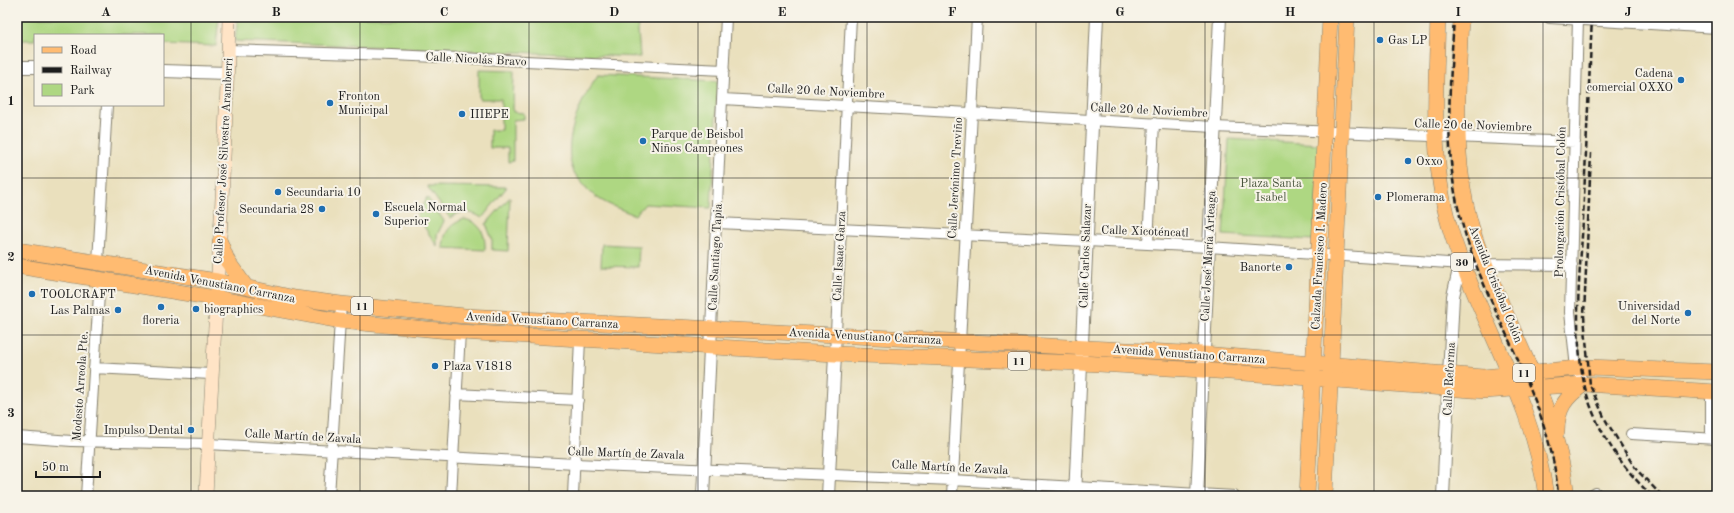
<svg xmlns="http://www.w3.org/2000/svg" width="1734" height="513" viewBox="0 0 1734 513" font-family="'Old Standard TT',serif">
	<rect width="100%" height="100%" fill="#f7f3e8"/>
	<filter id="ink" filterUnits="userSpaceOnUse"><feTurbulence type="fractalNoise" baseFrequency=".025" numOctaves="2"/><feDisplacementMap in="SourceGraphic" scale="8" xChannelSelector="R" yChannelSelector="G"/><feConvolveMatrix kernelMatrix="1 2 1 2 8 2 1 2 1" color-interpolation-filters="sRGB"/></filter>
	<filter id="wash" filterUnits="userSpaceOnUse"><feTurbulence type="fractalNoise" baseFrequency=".012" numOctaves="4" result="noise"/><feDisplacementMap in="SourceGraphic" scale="16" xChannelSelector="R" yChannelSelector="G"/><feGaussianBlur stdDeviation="0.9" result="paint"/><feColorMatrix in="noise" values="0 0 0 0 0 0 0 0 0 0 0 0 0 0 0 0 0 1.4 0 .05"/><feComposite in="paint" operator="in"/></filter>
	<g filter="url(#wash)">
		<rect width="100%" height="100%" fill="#eae0bd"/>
		<path fill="#aed782" stroke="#657a4f" d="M17,17h202l-3,29 -53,-2v-9h-128v5h-18z
			M238,17h399l3,40 -405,-16z
			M479,70l35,1 -1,41 11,1v6l-11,1v41l-5,1v-14h-18v-18h11v-31h-22z
			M598,75l120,6 -7,127 -66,-4 -10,11c-15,-6 -34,-12 -46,-24 -4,-5 -10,-11 -14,-17 -16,-28 6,-76 23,-99z
			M1229,139l91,5 -6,96 -91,-5z
			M427,186l80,1 -25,31c-11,-7 -21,-8 -32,0z
			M427,197l17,24 -7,14v11l-20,-30z
			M510,197l-2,54 -16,-1v-11l-6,-15z
			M464,219c16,3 22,15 21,31l-42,-2c1,-16 6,-23 21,-29z
			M602,244l37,2 -1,21 -37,-1z"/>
	</g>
	<g filter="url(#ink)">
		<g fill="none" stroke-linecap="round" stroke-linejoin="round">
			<g stroke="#837e6c" stroke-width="12">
				<path id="minor" d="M1578,19l-8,293 6,56 8,16
					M228,50l164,5 332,15
					M723,99l491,28 361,15
					M718,223l490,24 255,17 109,1
					M1148,244l6,-121
					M98,262l9,-157
					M711,328l15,-311
					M835,354l16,-337
					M94,368l117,6
					M1711,392v46
					M456,394l122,6
					M1631,434l86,5
					M17,437l55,4 136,3 367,20 377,16 282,16
					M86,496l14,-217
					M329,496l12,-192
					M451,496l9,-164
					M573,496l7,-157
					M952,496l25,-479
					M1591,496l5,-3"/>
			</g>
			<g stroke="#837e6c" stroke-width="14">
				<path id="tertiary" d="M1550,17l167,10
					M17,67h18
					M163,71l64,2
					M703,496l8,-168
					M828,496l7,-142
					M1075,496l22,-479
					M1197,496l23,-479
					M1443,496l10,-200 5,-22 5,-10"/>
			</g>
			<g stroke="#837e6c" stroke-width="14">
				<path id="secondary" d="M206,496c7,-160 20,-319 23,-479"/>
			</g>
			<g stroke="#837e6c" stroke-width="16">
				<path id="primary" d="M1438,17c-2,74 -9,150 15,221 29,87 81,166 93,258
					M1461,17c-3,75 -10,149 14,221 30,88 82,163 92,258
					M220,242l8,20 18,25
					M17,250l200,31 78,17 46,6 124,12 738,38 280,23 105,-10 129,5
					M17,266l210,34 113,21 120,11 375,22 246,9 121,7 283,21 99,-7 133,8
					M1557,432c0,-24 8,-34 27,-48
					M1307,496l23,-479
					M1325,496l22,-479"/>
			</g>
			<use href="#minor" stroke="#fff" stroke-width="10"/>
			<use href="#tertiary" stroke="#fff" stroke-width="12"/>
			<use href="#secondary" stroke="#ffe4c6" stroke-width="13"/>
			<use href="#primary" stroke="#ffbb71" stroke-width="15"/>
			<path stroke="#1c1c1c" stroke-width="2.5" stroke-dasharray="6 3" stroke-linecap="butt" d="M1454,17c-4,71 -12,143 10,213 26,88 88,173 94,266
				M1592,17c-3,68 -6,135 -9,203 -3,54 -10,110 1,163 9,43 37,84 68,113
				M1591,153l-7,163 6,69 15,34 30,49 27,28"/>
		</g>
	</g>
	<path fill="none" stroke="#1c1c1c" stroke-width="1" stroke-opacity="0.55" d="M191,17v479M360,17v479M529,17v479M698,17v479M867,17v479M1036,17v479M1205,17v479M1374,17v479M1543,17v479M17,178h1700M17,335h1700"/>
	<g fill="#1f6fb2" stroke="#f7f3e8" stroke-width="1.5">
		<circle cx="1380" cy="40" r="4"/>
		<circle cx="1681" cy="80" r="4"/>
		<circle cx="330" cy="103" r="4"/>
		<circle cx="462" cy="114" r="4"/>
		<circle cx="643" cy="141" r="4"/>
		<circle cx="1408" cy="161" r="4"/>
		<circle cx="278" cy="192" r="4"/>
		<circle cx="1378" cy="197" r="4"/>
		<circle cx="322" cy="209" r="4"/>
		<circle cx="376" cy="214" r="4"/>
		<circle cx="1289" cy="267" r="4"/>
		<circle cx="32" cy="294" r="4"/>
		<circle cx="161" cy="307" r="4"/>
		<circle cx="196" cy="309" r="4"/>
		<circle cx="118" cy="310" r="4"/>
		<circle cx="1688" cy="313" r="4"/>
		<circle cx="435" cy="366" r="4"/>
		<circle cx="191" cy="430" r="4"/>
	</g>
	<g text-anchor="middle" stroke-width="4" stroke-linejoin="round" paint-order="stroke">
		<g fill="#f7f3e8" stroke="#5e5c59" stroke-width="1">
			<rect x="1451" y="253" width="22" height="18" rx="3"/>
			<rect x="351" y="297" width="22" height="18" rx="3"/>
			<rect x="1008" y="352" width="22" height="18" rx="3"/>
			<rect x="1513" y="364" width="22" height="18" rx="3"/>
		</g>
		<g font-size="11" font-weight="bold" fill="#1c1c1c">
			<text x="1462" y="266">30</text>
			<text x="362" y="310">11</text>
			<text x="1019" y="365">11</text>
			<text x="1524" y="377">11</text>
		</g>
		<g font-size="12" fill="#1c1c1c" stroke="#f7f3e8" text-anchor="start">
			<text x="1388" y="44">Gas LP</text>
			<text x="1673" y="77" text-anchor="end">Cadena<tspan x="1673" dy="14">comercial OXXO</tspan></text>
			<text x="338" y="100">Fronton<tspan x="338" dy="14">Municipal</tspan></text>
			<text x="470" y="118">IIIEPE</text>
			<text x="651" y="138">Parque de Beisbol<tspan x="651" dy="14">Niños Campeones</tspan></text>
			<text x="1416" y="165">Oxxo</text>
			<text x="286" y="196">Secundaria 10</text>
			<text x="1386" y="201">Plomerama</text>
			<text x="384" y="211">Escuela Normal<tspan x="384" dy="14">Superior</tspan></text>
			<text x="314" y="213" text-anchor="end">Secundaria 28</text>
			<text x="1281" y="271" text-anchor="end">Banorte</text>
			<text x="40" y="298">TOOLCRAFT</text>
			<text x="1680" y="310" text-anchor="end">Universidad<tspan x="1680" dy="14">del Norte</tspan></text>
			<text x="204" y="313">biographics</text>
			<text x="110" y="314" text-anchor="end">Las Palmas</text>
			<text x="161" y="324" text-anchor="middle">floreria</text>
			<text x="443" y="370">Plaza V1818</text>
			<text x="183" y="434" text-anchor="end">Impulso Dental</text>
		</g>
		<g font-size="12" fill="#1c1c1c" stroke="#f7f3e8">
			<text transform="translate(476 59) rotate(3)" y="4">Calle Nicolás Bravo</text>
			<text transform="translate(826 91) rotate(3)" y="4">Calle 20 de Noviembre</text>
			<text transform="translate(1149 110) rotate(3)" y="4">Calle 20 de Noviembre</text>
			<text transform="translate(1473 125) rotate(2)" y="4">Calle 20 de Noviembre</text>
			<text transform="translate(223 161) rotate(-87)" y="4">Calle Profesor José Silvestre Aramberri</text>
			<text transform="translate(955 178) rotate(-87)" y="4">Calle Jerónimo Treviño</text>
			<text transform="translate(1560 202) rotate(-89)" y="4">Prolongación Cristóbal Colón</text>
			<text transform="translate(1145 231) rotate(2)" y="4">Calle Xicoténcatl</text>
			<text transform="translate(839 256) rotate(-87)" y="4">Calle Isaac Garza</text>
			<text transform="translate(1085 256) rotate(-88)" y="4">Calle Carlos Salazar</text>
			<text transform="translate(1208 256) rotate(-87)" y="4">Calle José María Arteaga</text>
			<text transform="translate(1319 256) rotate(-87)" y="4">Calzada Francisco I. Madero</text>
			<text transform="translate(715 257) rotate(-87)" y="4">Calle Santiago Tapia</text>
			<text transform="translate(220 284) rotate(11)" y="4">Avenida Venustiano Carranza</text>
			<text transform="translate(1496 284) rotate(68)" y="4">Avenida Cristóbal Colón</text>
			<text transform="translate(542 320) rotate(3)" y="4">Avenida Venustiano Carranza</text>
			<text transform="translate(865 336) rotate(3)" y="4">Avenida Venustiano Carranza</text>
			<text transform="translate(1189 354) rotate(4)" y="4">Avenida Venustiano Carranza</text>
			<text transform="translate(1449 379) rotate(-87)" y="4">Calle Reforma</text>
			<text transform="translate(80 386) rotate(-86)" y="4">Modesto Arreola Pte.</text>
			<text transform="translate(303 436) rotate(3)" y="4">Calle Martín de Zavala</text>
			<text transform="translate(626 453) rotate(2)" y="4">Calle Martín de Zavala</text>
			<text transform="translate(950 467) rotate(3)" y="4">Calle Martín de Zavala</text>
		</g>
		<g font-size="12" fill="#48543b" stroke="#f7f3e8">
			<text x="1271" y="187">Plaza Santa<tspan x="1271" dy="14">Isabel</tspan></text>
		</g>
	</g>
	<rect width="1734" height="513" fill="none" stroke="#f7f3e8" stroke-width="44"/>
	<rect x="34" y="34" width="130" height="72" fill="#f7f3e8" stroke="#9f9d96"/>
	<rect x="42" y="47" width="20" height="6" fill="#ffbb71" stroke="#9f9d96"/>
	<text x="70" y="54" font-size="12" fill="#1c1c1c">Road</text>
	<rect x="42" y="67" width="20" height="6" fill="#1c1c1c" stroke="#9f9d96"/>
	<text x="70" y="74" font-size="12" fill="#1c1c1c">Railway</text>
	<rect x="42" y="84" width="20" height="12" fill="#aed782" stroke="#9f9d96"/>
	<text x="70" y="94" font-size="12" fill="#1c1c1c">Park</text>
	<path d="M36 471v6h64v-6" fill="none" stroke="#1c1c1c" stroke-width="2"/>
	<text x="42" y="471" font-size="12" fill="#1c1c1c" stroke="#f7f3e8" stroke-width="3" paint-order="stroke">50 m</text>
	<rect x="22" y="22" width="1690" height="469" fill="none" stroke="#1c1c1c" stroke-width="1.5"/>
	<g font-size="13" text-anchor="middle" font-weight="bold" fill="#1c1c1c">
		<text x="106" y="16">A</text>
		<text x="276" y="16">B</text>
		<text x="444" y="16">C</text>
		<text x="614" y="16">D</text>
		<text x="782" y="16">E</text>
		<text x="952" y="16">F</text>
		<text x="1120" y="16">G</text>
		<text x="1290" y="16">H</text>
		<text x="1458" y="16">I</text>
		<text x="1628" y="16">J</text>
		<text x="11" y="105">1</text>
		<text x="11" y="261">2</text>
		<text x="11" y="417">3</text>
	</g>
</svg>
